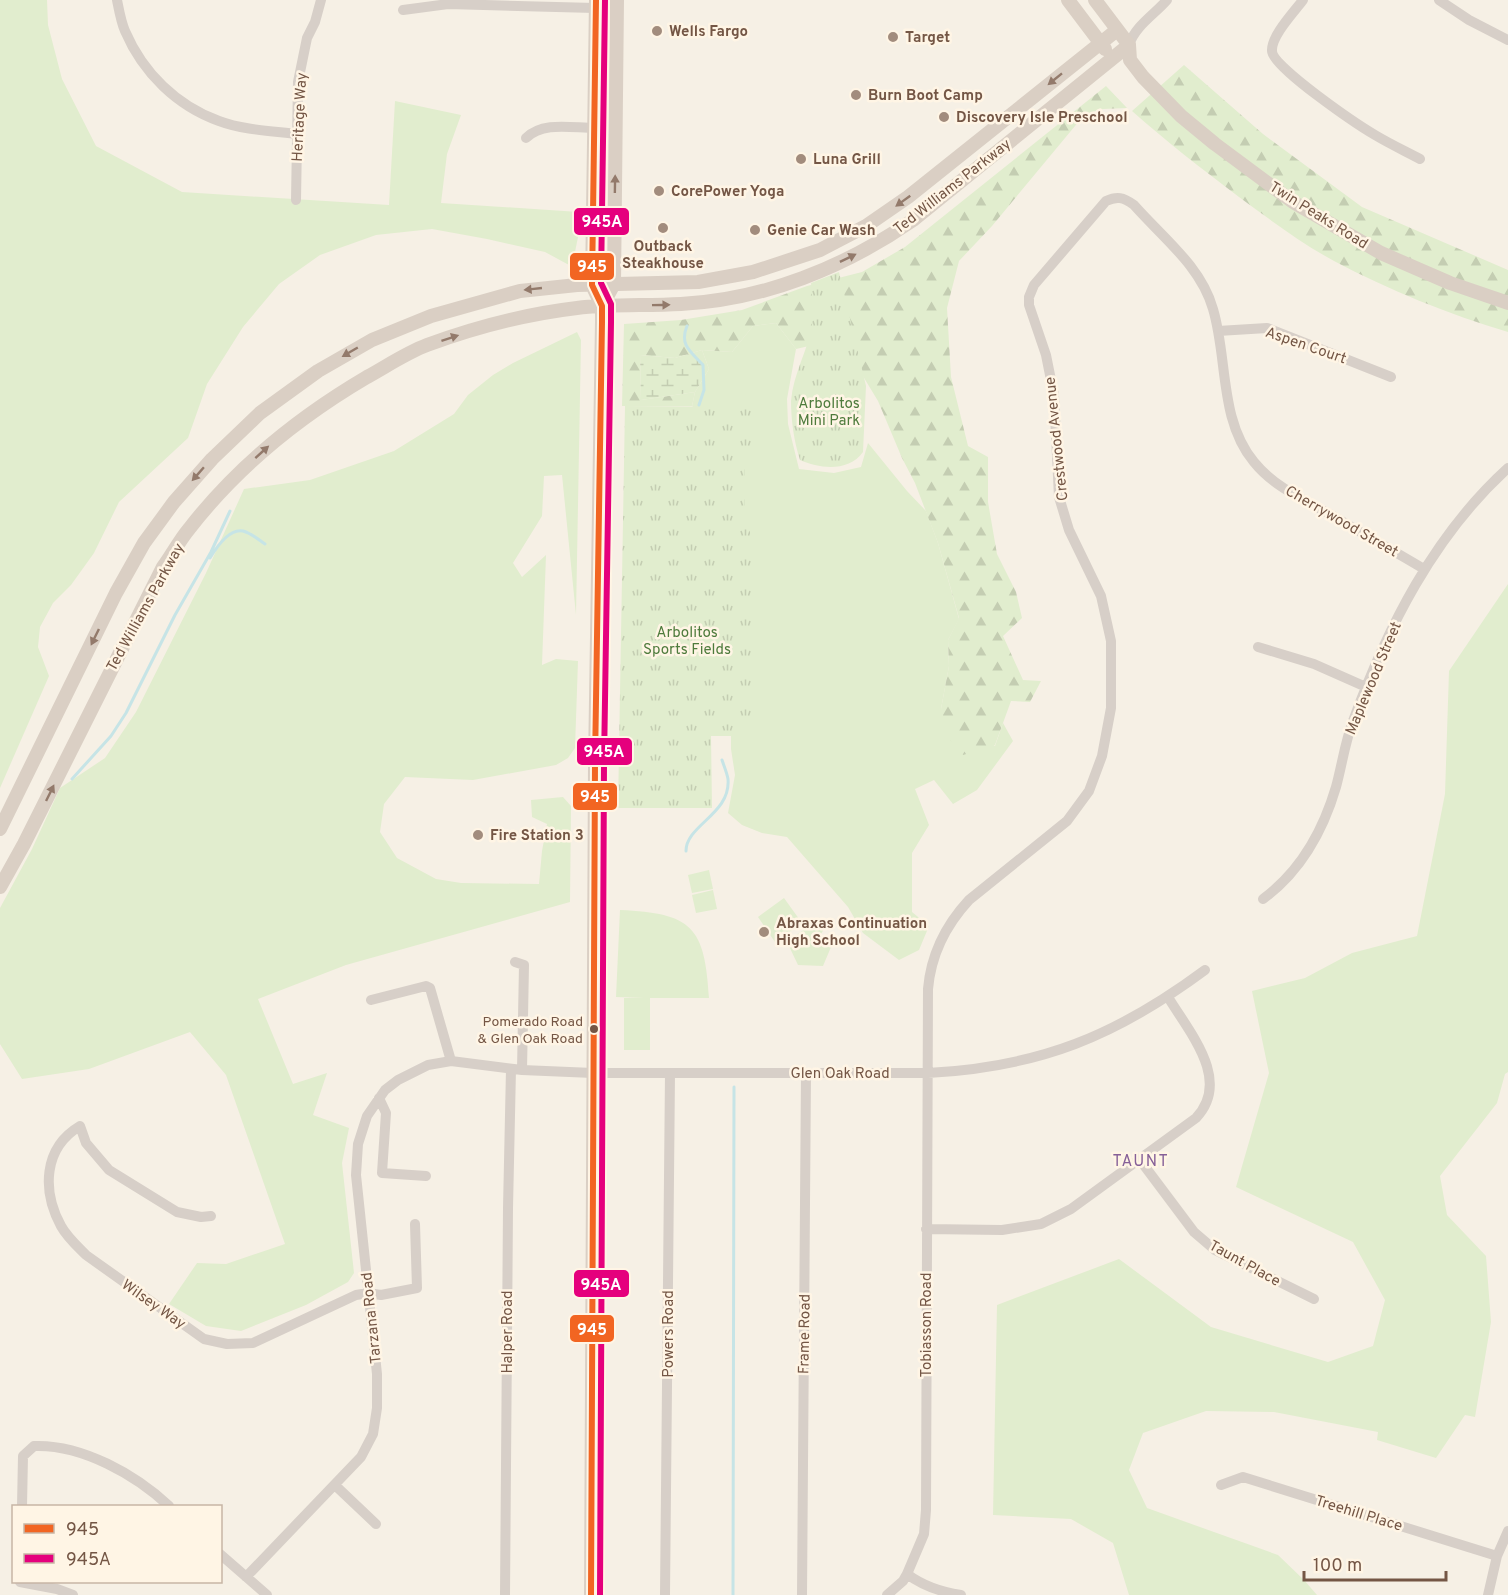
<svg xmlns="http://www.w3.org/2000/svg" width="1508" height="1595" viewBox="0 0 1508 1595" font-family="Overpass,sans-serif">
	<defs>
		<pattern id="forest-firs" width="22" height="20" patternUnits="userSpaceOnUse" patternTransform="scale(1.5)"><rect width="22" height="20" fill="#e1edce"/><path d="M5 1l3.5 6h-7zM16 11l3.5 6h-7z" fill="#c4cdb2"/></pattern>
		<pattern id="wetland-marsh" width="20" height="14" patternUnits="userSpaceOnUse" patternTransform="scale(1.5)"><rect width="20" height="14" fill="#e1edce"/><path d="M1 5h8M5 5V1M11 12h8M15 12V8" fill="none" stroke="#c4cdb2"/></pattern>
		<pattern id="park-tufts" width="24" height="20" patternUnits="userSpaceOnUse" patternTransform="scale(1.5)"><rect width="24" height="20" fill="#e1edce"/><path d="M3 7l-1-3M5 7V3M7 7l1-3M15 17l-1-3M17 17v-4M19 17l1-3" fill="none" stroke="#c4cdb2"/></pattern>
	</defs>
	<rect width="100%" height="100%" fill="#f6f0e5"/>
	<path fill="#e1edce" d="M0,0h47l1,25 14,54 34,67 86,46 207,13 6,-104 66,14 -14,39 -6,49 138,9 1,15 -7,35 -4,3 -24,-13 -58,-13 -55,-10 -56,6 -56,20 -41,29 -36,43 -36,57 -19,54 -69,64 -25,51 -23,32 -18,18 -13,24 -2,20 11,29 -49,112z
		M776,323l20,26 -9,50 1,25 11,45 35,4 27,-6 7,-24 39,48 19,20 12,32 21,76 -11,21 1,26 -8,43 54,37 8,-23 10,18 -36,49 -24,14 -19,-24 -19,9 14,36 -17,28v59l17,14 -10,24 -20,10 -36,-27 -15,-26 -61,-70 -25,-4 -20,-8 -14,-12 7,-38 -4,-26v-27l-28,-307 -11,-9 3,-14 14,-23 -7,-19 30,2 21,-26z
		M577,332l4,8 -5,275 -14,-140 -18,1 -2,40 -29,47 9,14 24,-22 -4,110 14,-6 22,2 -3,87 -7,10 -12,7 -83,15 -68,-3 -21,27 -4,28 17,26 39,21 25,4 78,1 3,-33 5,-27 -15,-7 -1,-17 32,-3 8,9 -1,96 -224,63 -88,34 35,85 34,-11 -14,42 36,13 -7,35 12,110 -6,9 -42,23 -65,26 -35,-5 -37,-22 28,-41 29,1 59,-20 -59,-169 -36,-43 -101,37 -67,10 -22,-35v-136l32,-59 28,-61 45,-30 31,-46 70,-139 38,-84 66,-9 84,-29 60,-37 14,-19 25,-20 20,-12z
		M1508,584v488l-3,2 -8,29 -57,73 7,39 39,41 5,66 -16,95 -10,-2 -29,43 -59,-18 1,-8 -104,-20 -68,-1 -63,22 -14,37 18,38 131,47 26,25 13,15h-188l-16,-52 -42,-24 -78,-4 4,-210 122,-46 92,68 117,35 45,-16 12,-46 -32,-58 -117,-55 33,-114 -17,-82 53,-13 47,-25 65,-17 28,-142 4,-123z
		M709,870l4,19 -21,4 -4,-18z
		M713,890l4,19 -21,4 -4,-18z
		M784,898l18,25 -27,19 -17,-25z
		M620,910c72,3 85,17 89,88h-59v52h-26v-52h20l-28,-1z
		M809,926l15,3 -3,5 5,10 5,3 -8,19 -25,-1 -11,-23z"/>
	<path fill="url(#forest-firs)" d="M1184,65l79,69 99,73 146,63v62c-60,-18 -119,-42 -174,-71 -33,-18 -65,-42 -95,-64 -37,-28 -72,-55 -107,-86z
		M1106,86l21,22 -24,1 -18,5 -93,112 -33,35 -12,47 4,69 17,69 20,11v45l9,52 19,38 6,26 -19,18 20,44 18,1 -11,21 -19,-1 -16,44 -32,10 -12,-14 -10,-32 8,-43 -1,-26 11,-22 -21,-75 -23,-60 -13,-25 -24,-57 -23,-38 -7,-26 -52,12 -20,-26 -23,3 -21,26 -30,-2 -27,8 -35,-3 1,45 54,-8 -3,14h-70l2,-82 57,-4 61,-10 65,-24 55,-14 43,-25z"/>
	<path fill="url(#wetland-marsh)" d="M702,350l7,19 -14,23 -54,8 -1,-45 35,3z"/>
	<path fill="url(#park-tufts)" d="M839,272l27,114 -3,66c-14,20 -43,17 -63,8 -6,-18 -9,-40 -9,-59 2,-27 17,-51 21,-76 2,-14 0,-28 -1,-42z
		M625,406l130,1v31l-10,25v54l9,28 -1,191h-42l1,72h-94z"/>
	<g fill="none" stroke-linecap="round" stroke-linejoin="round">
		<path stroke="#c6e4e6" stroke-width="3" d="M687,326c-8,19 4,26 16,39l1,25 -5,15
			M210,558c6,-10 19,-30 33,-27 8,2 16,9 22,13
			M72,779l39,-43 15,-23 49,-98 36,-63 19,-41
			M686,851c0,-26 45,-37 42,-72 -1,-6 -4,-13 -6,-19
			M733,1595l1,-508"/>
		<path stroke="#d7cfc8" stroke-width="10" d="M117,0c2,10 4,22 8,31 18,42 52,75 94,90 24,9 52,10 78,13
			M1303,0c-9,12 -32,36 -31,51 0,16 86,74 103,84 15,9 30,16 45,24
			M1439,0l30,20 39,20
			M403,10l45,-6 147,4
			M1129,45c6,-19 25,-30 38,-45
			M526,138c17,-17 46,-10 69,-10
			M296,200l2,-118 9,-44 8,-16 6,-22
			M1218,331l49,-3 124,49
			M1258,647l56,17 52,23
			M1263,899c38,-28 60,-68 73,-112 6,-22 9,-45 17,-66 34,-93 81,-186 155,-253
			M515,962l9,3 -2,105
			M371,1000l55,-14 4,2 21,73
			M379,1098l7,15 -4,60 44,3
			M1140,1160l54,72 21,18 99,49
			M211,1216l-10,1 -24,-5 -68,-42 -23,-27 -6,-17c-37,22 -38,65 -19,100 6,11 16,20 25,29l118,84 23,5 26,-1 103,-48 12,-2 13,2 36,-7 -2,-64
			M926,1229l76,1 39,-6 30,-15 125,-91c36,-38 -7,-86 -28,-121
			M1221,1485l22,-8 254,79
			M336,1486l40,38
			M22,1506l1,-50 11,-10c48,-2 102,29 135,60
			M220,1554l47,41
			M907,1574c16,12 34,18 54,21
			M246,1577l115,-120 12,-23 4,-26v-34l-21,-199 2,-31 9,-28 18,-26 13,-10 30,-15 23,-4 71,9 71,3h335c112,-6 188,-37 277,-103
			M20,1582l37,7 16,6
			M505,1595l3,-387 3,-139
			M665,1595l5,-522
			M802,1595l4,-522
			M887,1595l16,-14 4,-7 17,-40 2,-24 2,-521c3,-35 17,-63 41,-89l98,-79 22,-30 13,-35 9,-48v-67l-10,-45 -32,-66 -10,-33 -5,-102 -8,-40 -17,-50v-8l5,-12 72,-84c11,-5 17,-4 28,4 28,32 67,61 79,104 15,50 6,111 41,153 20,25 52,39 79,54 30,18 61,35 91,53
			M1488,1595l9,-39 11,-25"/>
		<path stroke="#dacfc4" stroke-width="14" d="M1068,0l37,49
			M1095,0l34,45 1,15 13,17 38,39 34,28 78,58 88,51 69,30 58,20
			M602,306l12,-22 3,-284
			M0,829l116,-236 28,-50 30,-41 38,-43 48,-46 58,-42 54,-31 59,-24 89,-25 57,-6 121,-3 55,-10 67,-22 46,-24 42,-29 209,-167
			M0,887l24,-43 139,-277c9,-12 16,-26 26,-38 48,-62 110,-112 178,-152 20,-11 39,-24 60,-32 49,-18 99,-31 150,-37 34,-4 69,-2 104,-4 83,-4 164,-37 232,-84l216,-175
			M591,1595l4,-832 7,-441v-16l-10,-21 4,-285"/>
		<g stroke="#fff5e5" stroke-width="10">
			<path id="bus-1" d="M591,1595l4,-832 7,-441v-16l-10,-21 4,-285"/>
		</g>
		<g stroke="#fff5e5" stroke-width="10">
			<path id="bus-2" d="M600,1595l4,-832 7,-441v-18l-10,-21 4,-283"/>
		</g>
		<use href="#bus-1" stroke="#f26522" stroke-width="6"/>
		<use href="#bus-2" stroke="#e5007d" stroke-width="6"/>
	</g>
	<defs><path id="oneway-solid" d="M-6-.8H1V-3.2L6.5 0L1 3.2V.8H-6Z" transform="scale(1.5)"/></defs>
	<g fill="#937a6b">
		<use href="#oneway-solid" transform="translate(1055 79) rotate(141)"/>
		<use href="#oneway-solid" transform="translate(615 184) rotate(-89)"/>
		<use href="#oneway-solid" transform="translate(903 201) rotate(144)"/>
		<use href="#oneway-solid" transform="translate(848 258) rotate(-26)"/>
		<use href="#oneway-solid" transform="translate(533 289) rotate(174)"/>
		<use href="#oneway-solid" transform="translate(661 305) rotate(-1)"/>
		<use href="#oneway-solid" transform="translate(450 338) rotate(-18)"/>
		<use href="#oneway-solid" transform="translate(350 352) rotate(150)"/>
		<use href="#oneway-solid" transform="translate(262 452) rotate(-42)"/>
		<use href="#oneway-solid" transform="translate(198 474) rotate(131)"/>
		<use href="#oneway-solid" transform="translate(95 637) rotate(116)"/>
		<use href="#oneway-solid" transform="translate(50 793) rotate(-64)"/>
	</g>
	<g fill="#a28c7d" stroke="#fff5e5" stroke-width="2">
		<circle cx="657" cy="31" r="6"/>
		<circle cx="893" cy="37" r="6"/>
		<circle cx="856" cy="95" r="6"/>
		<circle cx="944" cy="117" r="6"/>
		<circle cx="801" cy="159" r="6"/>
		<circle cx="659" cy="191" r="6"/>
		<circle cx="663" cy="228" r="6"/>
		<circle cx="755" cy="230" r="6"/>
		<circle cx="478" cy="835" r="6"/>
		<circle cx="764" cy="932" r="6"/>
	</g>
	<circle fill="#745645" stroke="#fff5e5" stroke-width="2" cx="594" cy="1029" r="5"/>
	<g text-anchor="middle" stroke-width="5" stroke-linejoin="round" paint-order="stroke">
		<g font-size="14" fill="#745645" stroke="#fff5e5" text-anchor="end">
			<text x="583" y="1026">Pomerado Road<tspan x="583" dy="17">&amp; Glen Oak Road</tspan></text>
		</g>
		<g font-size="15" font-weight="bold" fill="#745645" stroke="#fff5e5" text-anchor="start">
			<text x="669" y="36">Wells Fargo</text>
			<text x="905" y="42">Target</text>
			<text x="868" y="100">Burn Boot Camp</text>
			<text x="956" y="122">Discovery Isle Preschool</text>
			<text x="813" y="164">Luna Grill</text>
			<text x="671" y="196">CorePower Yoga</text>
			<text x="767" y="235">Genie Car Wash</text>
			<text x="663" y="251" text-anchor="middle">Outback<tspan x="663" dy="17">Steakhouse</tspan></text>
			<text x="490" y="840">Fire Station 3</text>
			<text x="776" y="928">Abraxas Continuation<tspan x="776" dy="17">High School</tspan></text>
		</g>
		<g font-size="15" fill="#745645" stroke="#fff5e5">
			<text transform="translate(299 117) rotate(-87)" y="5">Heritage Way</text>
			<text transform="translate(952 186) rotate(-38)" y="5">Ted Williams Parkway</text>
			<text transform="translate(1319 215) rotate(32)" y="5">Twin Peaks Road</text>
			<text transform="translate(1306 345) rotate(19)" y="5">Aspen Court</text>
			<text transform="translate(1056 439) rotate(-96)" y="5">Crestwood Avenue</text>
			<text transform="translate(1342 521) rotate(30)" y="5">Cherrywood Street</text>
			<text transform="translate(145 607) rotate(-61)" y="5">Ted Williams Parkway</text>
			<text transform="translate(1373 678) rotate(-67)" y="5">Maplewood Street</text>
			<text x="840" y="1078">Glen Oak Road</text>
			<text transform="translate(1245 1263) rotate(29)" y="5">Taunt Place</text>
			<text transform="translate(154 1304) rotate(35)" y="5">Wilsey Way</text>
			<text transform="translate(371 1318) rotate(-96)" y="5">Tarzana Road</text>
			<text transform="translate(926 1325) rotate(-90)" y="5">Tobiasson Road</text>
			<text transform="translate(507 1332) rotate(-90)" y="5">Halper Road</text>
			<text transform="translate(668 1334) rotate(-90)" y="5">Powers Road</text>
			<text transform="translate(804 1334) rotate(-89)" y="5">Frame Road</text>
			<text transform="translate(1359 1513) rotate(17)" y="5">Treehill Place</text>
		</g>
		<g font-size="15" fill="#4e7b3c" stroke="#fff5e5">
			<text x="829" y="408">Arbolitos<tspan x="829" dy="17">Mini Park</tspan></text>
			<text x="687" y="637">Arbolitos<tspan x="687" dy="17">Sports Fields</tspan></text>
		</g>
		<g font-size="16" letter-spacing="1.5" fill="#866098" stroke="#fff5e5">
			<text x="1141" y="1166">TAUNT</text>
		</g>
	</g>
	<g stroke="#fff5e5" stroke-width="2">
		<rect x="573" y="207" width="57" height="29" rx="6" fill="#e5007d"/>
		<rect x="569" y="252" width="46" height="29" rx="6" fill="#f26522"/>
		<rect x="576" y="737" width="57" height="29" rx="6" fill="#e5007d"/>
		<rect x="572" y="782" width="46" height="29" rx="6" fill="#f26522"/>
		<rect x="573" y="1269" width="57" height="29" rx="6" fill="#e5007d"/>
		<rect x="569" y="1314" width="46" height="29" rx="6" fill="#f26522"/>
	</g>
	<g font-size="16" text-anchor="middle" font-weight="bold" fill="#fff">
		<text x="602" y="227">945A</text>
		<text x="592" y="272">945</text>
		<text x="604" y="757">945A</text>
		<text x="595" y="802">945</text>
		<text x="601" y="1290">945A</text>
		<text x="592" y="1335">945</text>
	</g>
	<rect x="12" y="1505" width="210" height="78" fill="#fff5e5" stroke="#c7b5a5" stroke-width="1.5"/>
	<rect x="24" y="1524" width="30" height="9" fill="#f26522" stroke="#c7b5a5" stroke-width="1.5"/>
	<text x="66" y="1535" font-size="18" fill="#745645">945</text>
	<rect x="24" y="1554" width="30" height="9" fill="#e5007d" stroke="#c7b5a5" stroke-width="1.5"/>
	<text x="66" y="1565" font-size="18" fill="#745645">945A</text>
	<path d="M1304 1571v9h142v-9" fill="none" stroke="#745645" stroke-width="3"/>
	<text x="1313" y="1571" font-size="18" fill="#745645" stroke="#fff5e5" stroke-width="4.5" paint-order="stroke">100 m</text>
</svg>
